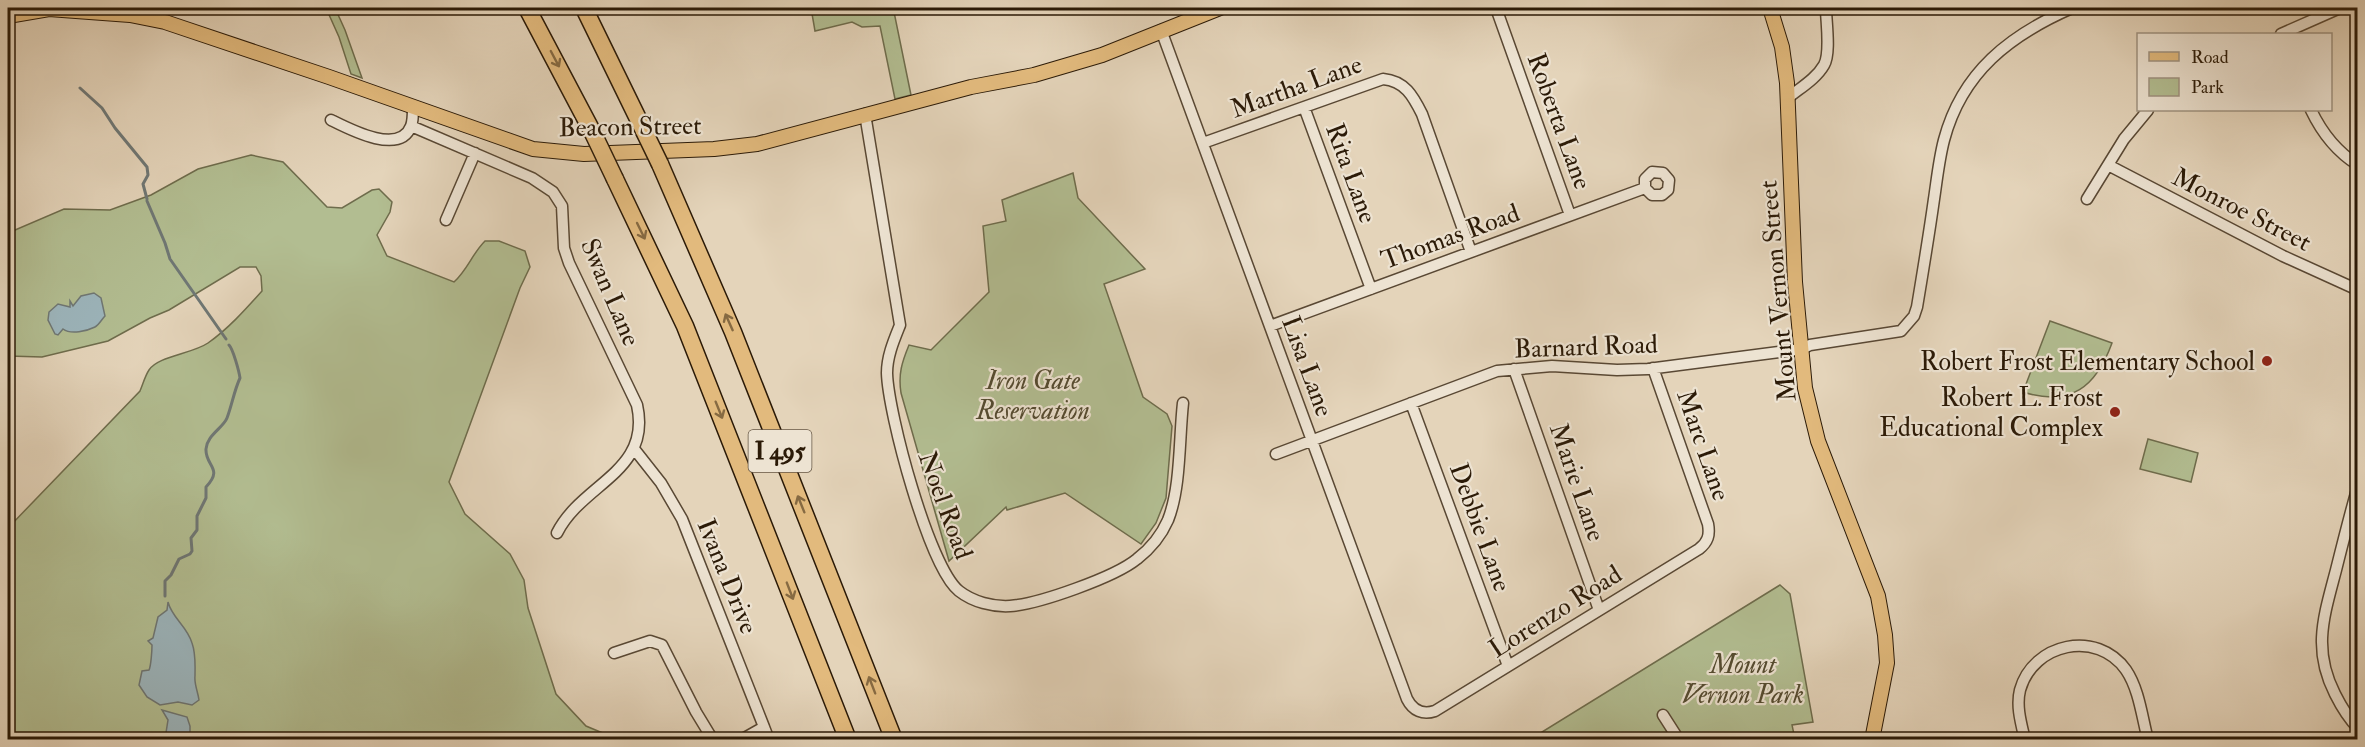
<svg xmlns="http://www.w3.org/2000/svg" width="2365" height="747" viewBox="0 0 2365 747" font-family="'IM FELL Double Pica',serif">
	<rect width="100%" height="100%" fill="#e4d4ba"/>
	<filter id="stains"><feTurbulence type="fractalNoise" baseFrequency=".00333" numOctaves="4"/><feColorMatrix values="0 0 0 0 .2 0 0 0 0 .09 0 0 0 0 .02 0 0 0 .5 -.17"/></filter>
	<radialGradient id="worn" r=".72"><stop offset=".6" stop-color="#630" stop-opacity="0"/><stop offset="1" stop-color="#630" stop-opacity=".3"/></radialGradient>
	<path fill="#b2bd91" stroke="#6e6c4c" stroke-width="1.5" d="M326,8h9l10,22 17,48 -11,-4 -12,-37z
		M811,8h97l-14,4 17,83 -16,4 -15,-73 -18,1 -10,-5 -37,9z
		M251,155l32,7 44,45 15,1 30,-18 7,-1 13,13 -2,10 -13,23 10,21 67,26c14,-13 18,-28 31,-41h14l26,10 5,16 -10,21 -71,194 16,32 45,40 14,26 4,28 28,86 30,32 31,13h-609v-211l132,-137c3,-7 5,-15 9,-21 9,-14 43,-16 59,-27 20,-14 37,-33 54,-52l-1,-15 -5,-9h-16l-71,43 -19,8 -42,23 -66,16 -34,-1v-123l56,-24 46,1 41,-15 47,-26z
		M1073,173l5,25 67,71 -41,15 39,113 24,17 5,12 -6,72 -10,25 -15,21 -76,-51 -58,17 -1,-3 -57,54 -48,-168c-3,-19 1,-31 8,-48l22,5 58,-58 -6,-66 23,-5 -4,-21z
		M2050,321l62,22c-16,44 -41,64 -89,49z
		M2148,439l50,14 -7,29 -51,-13z
		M1780,585l10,9 23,128 -21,3 3,14 -266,1z"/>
	<path fill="#9cb5bc" stroke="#6f7774" stroke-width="1.5" d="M94,293l7,5 4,18c-3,3 -6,9 -10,11 -8,4 -24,8 -32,2l-5,6 -3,-1 -7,-14 1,-8 9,-8 12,3v-6l3,5 8,-10z
		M168,602c4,16 19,24 24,41 4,11 3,21 3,33 -1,8 3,16 4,24l-7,5 -14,-3 -18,3 -13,-8 -8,-12 3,-14 7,-1c2,-4 3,-20 3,-25l-4,-4 5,-3 5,-21 9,-7z
		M162,710l25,7 3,9v13h-25l3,-19z"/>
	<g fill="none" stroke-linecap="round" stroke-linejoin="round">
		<path stroke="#6f7774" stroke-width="3" d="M80,88l22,20 13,20 32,39 1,8 -5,9 4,15
			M147,201l18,42 5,16 56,80
			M165,596v-15l6,-6 8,-16 11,-5 2,-3 -1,-13 6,-8v-14l9,-18v-11c18,-19 -1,-21 0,-38 1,-14 17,-21 21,-31 5,-13 7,-27 13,-40 -1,-7 -7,-29 -11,-33"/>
		<g stroke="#594834" stroke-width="13">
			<path id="minor" d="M1496,8l74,207
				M1161,30l246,669c6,12 16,16 28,12l264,-162c9,-7 11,-14 9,-25l-55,-156
				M2281,34l59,-26
				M1788,98c12,-10 28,-19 36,-33 7,-12 2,-43 2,-57
				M1304,107l67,182
				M2311,110c10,21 26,42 47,55
				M865,114l35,211c-6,15 -13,31 -13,48 1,40 42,194 72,218 14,11 34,16 51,15 29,-2 105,-29 127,-47 13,-10 24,-23 31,-39 13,-33 11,-81 15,-117
				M331,120c18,9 69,36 80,6 2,-5 2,-13 2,-18
				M411,126l121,52 21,14 9,14 2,42 5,15 68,142c15,67 -55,78 -80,128
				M1203,143l180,-64c22,2 30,17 39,35l49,138
				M2108,165l175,91 75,34
				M2087,199l37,-60 24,-29
				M446,220l29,-67
				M1270,326l375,-138v-9l7,-7 11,1 6,7 -1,10 -6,5h-10l-7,-7
				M1514,369l85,241
				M1411,403l97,263
				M635,450l26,33 21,36 82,208 -23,13
				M1276,454l221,-83 55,-5 65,4 31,-1 154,-20 8,-4 91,-14 13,-15 3,-9c6,-36 12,-72 17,-108 3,-20 5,-40 10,-59 18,-68 66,-105 128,-132
				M2358,486c-8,28 -15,56 -22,84 -12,46 -24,79 -1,124 6,12 13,24 23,34
				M614,653l36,-12 12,4 34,67 17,28
				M1663,715l16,25
				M764,727l5,13
				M2025,740c-4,-17 -9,-34 -5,-50 13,-47 77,-61 106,-20 13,19 16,47 22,70"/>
		</g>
		<g stroke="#2b1a07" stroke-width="16">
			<path id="major" d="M1770,8l12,39 5,36 8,199 10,106 13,53 60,155 7,39 2,28 -15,77
				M8,16l41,-7 81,6 35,7 164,55 204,72 51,5 130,-5 43,-5 214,-57 63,-12 68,-20 118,-47"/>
		</g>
		<g stroke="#2b1a07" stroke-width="19">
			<path id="highway" d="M527,8l66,125
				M584,8l60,123
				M660,164l73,168 161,408
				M615,179l70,147 163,414"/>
		</g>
		<use href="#minor" stroke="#ede3d2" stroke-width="10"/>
		<use href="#major" stroke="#e2ba7d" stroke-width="14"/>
		<use href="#highway" stroke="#e2ba7d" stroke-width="16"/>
		<g stroke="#2b1a07" stroke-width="19" stroke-linecap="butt">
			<path id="highway-bridge" d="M644,131l16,33
				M593,133l22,46"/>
		</g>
		<use href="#highway-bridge" stroke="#e2ba7d" stroke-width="16"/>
	</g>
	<defs><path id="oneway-shaft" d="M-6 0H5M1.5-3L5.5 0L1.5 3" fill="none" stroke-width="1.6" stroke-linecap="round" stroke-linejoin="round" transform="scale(1.5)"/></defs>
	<g stroke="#866a42">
		<use href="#oneway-shaft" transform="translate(555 59) rotate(62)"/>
		<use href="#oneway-shaft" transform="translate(641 231) rotate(64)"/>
		<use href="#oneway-shaft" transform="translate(729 322) rotate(-114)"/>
		<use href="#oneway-shaft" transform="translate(719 410) rotate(68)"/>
		<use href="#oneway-shaft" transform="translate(801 504) rotate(-112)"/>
		<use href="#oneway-shaft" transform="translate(790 591) rotate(69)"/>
		<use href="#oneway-shaft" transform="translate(872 685) rotate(-111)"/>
	</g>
	<g fill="#8f2418" stroke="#ede3d2" stroke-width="2">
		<circle cx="2267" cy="361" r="6"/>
		<circle cx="2115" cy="412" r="6"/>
	</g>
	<g text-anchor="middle" stroke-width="4.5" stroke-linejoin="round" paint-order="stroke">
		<rect fill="#ede3d2" stroke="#655644" stroke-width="1.5" x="748.5" y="430" width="63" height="42" rx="4.5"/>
		<g font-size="24" font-weight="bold" fill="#2b1a07">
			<text x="780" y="459">I 495</text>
		</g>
		<g font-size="26" fill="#2b1a07" stroke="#ede3d2">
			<text transform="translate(1296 86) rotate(-20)" y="9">Martha Lane</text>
			<text transform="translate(1560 121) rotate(70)" y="9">Roberta Lane</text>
			<text transform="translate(630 126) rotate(-1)" y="9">Beacon Street</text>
			<text transform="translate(1352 173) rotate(70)" y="9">Rita Lane</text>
			<text transform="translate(2242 209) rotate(27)" y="9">Monroe Street</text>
			<text transform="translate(1450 236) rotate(-20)" y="9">Thomas Road</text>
			<text transform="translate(1777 291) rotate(-95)" y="9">Mount Vernon Street</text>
			<text transform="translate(611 292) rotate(67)" y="9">Swan Lane</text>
			<text transform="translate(1586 346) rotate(-2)" y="9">Barnard Road</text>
			<text transform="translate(1308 366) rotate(70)" y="9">Lisa Lane</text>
			<text transform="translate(1704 445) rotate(71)" y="9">Marc Lane</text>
			<text transform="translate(1578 482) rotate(71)" y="9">Marie Lane</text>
			<text transform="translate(946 505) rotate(70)" y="9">Noel Road</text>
			<text transform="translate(1481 527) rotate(70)" y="9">Debbie Lane</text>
			<text transform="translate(728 576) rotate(68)" y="9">Ivana Drive</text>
			<text transform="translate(1555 611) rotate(-32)" y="9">Lorenzo Road</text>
		</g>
		<g font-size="26" fill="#2b1a07" stroke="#ede3d2" text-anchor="end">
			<text x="2255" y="370">Robert Frost Elementary School</text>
			<text x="2103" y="406">Robert L. Frost<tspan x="2103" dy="30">Educational Complex</tspan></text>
		</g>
		<g font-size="26" font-style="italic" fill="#544b30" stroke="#ede3d2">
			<text x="1033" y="389">Iron Gate<tspan x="1033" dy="30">Reservation</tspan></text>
			<text x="1743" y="673">Mount<tspan x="1743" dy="30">Vernon Park</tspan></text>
		</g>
	</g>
	<rect width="2365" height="747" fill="none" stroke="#e4d4ba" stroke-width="30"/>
	<rect x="9" y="9" width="2347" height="729" fill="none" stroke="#2b1a07" stroke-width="3"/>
	<rect x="15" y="15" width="2335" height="717" fill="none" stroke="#2b1a07" stroke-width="1.5"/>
	<rect x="2137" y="33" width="195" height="78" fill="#ede3d2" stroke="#9f9381" stroke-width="1.5"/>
	<rect x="2149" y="52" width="30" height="9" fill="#e2ba7d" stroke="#9f9381" stroke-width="1.5"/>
	<text x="2191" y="63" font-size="18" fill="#2b1a07">Road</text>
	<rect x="2149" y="78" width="30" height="18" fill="#b2bd91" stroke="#9f9381" stroke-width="1.5"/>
	<text x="2191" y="93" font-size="18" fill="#2b1a07">Park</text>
	<rect width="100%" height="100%" filter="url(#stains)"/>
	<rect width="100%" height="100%" fill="url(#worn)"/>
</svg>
